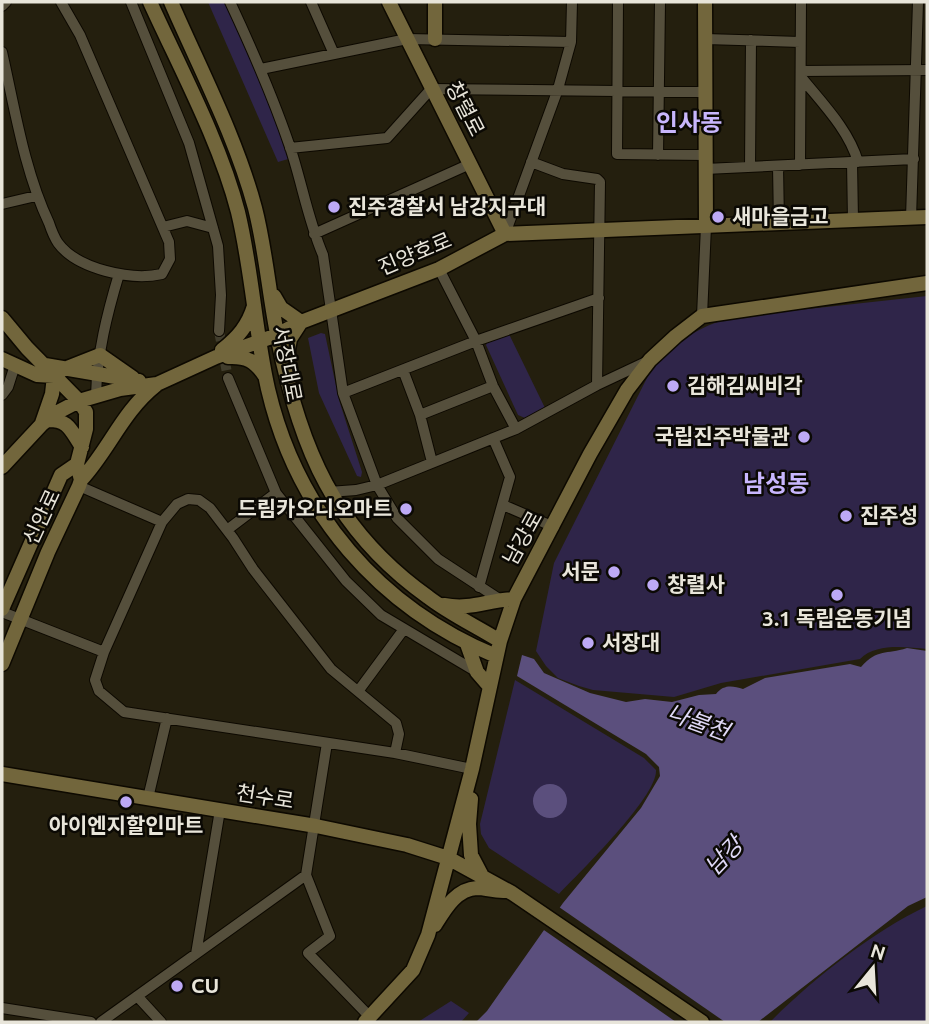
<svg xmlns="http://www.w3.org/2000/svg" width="929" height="1024" viewBox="0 0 929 1024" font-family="Ubuntu,'Noto Sans KR',sans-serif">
	<rect width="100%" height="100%" fill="#241f0e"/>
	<path fill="#2f2549" d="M208,2h20l67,155 -17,5z
		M927,296v353c-22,-2 -51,-6 -67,10l-139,24 -47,14 -81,-7 -14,-4 -21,-8 -12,-12 -10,-15 18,-88 96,-191c25,-30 46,-45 84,-55z
		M508,332l37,76 -20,10 -7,-3 -32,-70 3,-6z
		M321,333l4,1 14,66 23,72 -1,5 -4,-1 -38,-83 -11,-55z
		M515,680l129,78 12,12c2,26 -76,102 -97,124l-70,-46 -8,-14 -1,-10z
		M927,906v115l-157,1c43,-43 102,-90 157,-116z
		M451,1001l18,12 -8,9h-43z"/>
	<path fill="#5b4f7d" d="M907,648l20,3v246l-19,9 -150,116h-282l11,-11 76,-108 78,-95 19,-32 -1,-9 -13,-13 -129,-78 5,-21 12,4 10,14 46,20 36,9 19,-3 27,3 27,-7 17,-1c8,-10 17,-8 27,-5l22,-11 85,-14 11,3c17,-19 25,-12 46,-19z
		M533 801a17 17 0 1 1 34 0a17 17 0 1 1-34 0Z"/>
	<path fill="#241f0e" d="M559,907l166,115h-49l-135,-94z"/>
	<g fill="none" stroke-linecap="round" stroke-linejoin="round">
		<path stroke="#413d2d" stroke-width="10" stroke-dasharray="10 5" stroke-linecap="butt" d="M219,331l9,47"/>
		<g stroke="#0d0900" stroke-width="12">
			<path id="street" d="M131,2l58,141 29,103 3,49 -2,36
				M230,2c22,47 43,95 60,145 12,36 18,73 33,108l20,138 34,92 20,33 41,41 61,40
				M311,2l23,52
				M618,2l-1,152 88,1
				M2,6l4,-4
				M705,39l95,3
				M2,52c13,57 22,118 47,171 2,6 5,14 9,20 19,26 73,38 104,31l8,-15 -1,-17 -89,-207 -19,-33
				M261,69l146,-30 164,3
				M801,71l126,-1
				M801,77c21,26 48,53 57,85
				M290,148l97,-10 44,-49 274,3
				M658,155l2,-153
				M531,162l32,12 34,5 3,3 -3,203
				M852,162l1,58
				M800,165l1,-163
				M778,166l1,57
				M750,167l1,-127
				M705,169l209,-10
				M2,204l34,-8
				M911,218l7,-216
				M163,227l24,-6 26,7
				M314,234l156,-70
				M505,234l53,-145 13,-47 1,-40
				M439,269l37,72 17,45 23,43
				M702,316l4,-90
				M403,370l17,45 12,47
				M228,378l48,115 70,88 35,34 96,57
				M343,393l133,-52 123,-43
				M2,395l6,-8 7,-22
				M96,396c1,-42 11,-82 23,-122
				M420,415l73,-29
				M79,486l83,36
				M329,492l27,-2 21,-5 139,-56 81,-44 49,-23
				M503,505l51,22
				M227,530l49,-37
				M479,587l31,-110 -17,-39
				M2,612l102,40
				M359,690l45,-61
				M395,753l4,-19 -3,-11 -65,-54 -78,-100 -20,-31 -23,-30 -11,-8 -11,-1 -11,5 -15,18 -58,130 -9,28 4,11 25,21 271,41 77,16
				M148,798l19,-80
				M306,875l24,61 -22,17 62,64
				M196,954l24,-144
				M138,997l23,25
				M2,1008l89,14
				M101,1022l205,-147 21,-132"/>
		</g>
		<g stroke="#0d0900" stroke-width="17">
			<path id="secondary" d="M150,2c30,66 70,140 88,210 14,58 17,119 30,177 29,124 112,219 228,267
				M171,2c29,67 65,135 84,206 11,43 14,87 23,131 22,109 56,191 150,258 22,17 48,29 72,44
				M389,2l116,232
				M705,2l1,224
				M435,39v-37
				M274,296l7,12 20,14 -11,17 -4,22
				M2,318l25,30 52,53 7,11v17l-9,35 4,16 -2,6 -31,66 -46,112
				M222,350c16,-13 26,-24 32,-44
				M228,357c19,-1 27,4 37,19
				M2,359l35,16 17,1 -2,18 -10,29
				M45,365l94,16
				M62,370l38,-15 33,23
				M47,420c22,-1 24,11 35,27
				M2,467l40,-43 14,-11 23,-12 41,-12 37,-5 59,-27 61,-22 24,-13 138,-53 66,-35 422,-17
				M81,480c28,-30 41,-68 75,-95
				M444,605c28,5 43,-5 70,-6
				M2,609l59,-134 16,-11
				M467,644l10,28 13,15
				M2,774l314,52 91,19 41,13 64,35 190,129
				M471,799l-2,25 2,31 11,21
				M435,925c10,-16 21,-36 42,-37 9,0 18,4 29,3
				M365,1022l48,-52 15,-35 44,-166 28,-128 14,-42 76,-145 37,-64 23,-30 26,-24 26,-20 225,-33"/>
		</g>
		<use href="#street" stroke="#554f3c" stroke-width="10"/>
		<use href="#secondary" stroke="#72663c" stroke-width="14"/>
	</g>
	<g fill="#bda9f5" stroke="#0b0904" stroke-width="2.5">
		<circle cx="334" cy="207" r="7"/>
		<circle cx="718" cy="217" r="7"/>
		<circle cx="673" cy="386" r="7"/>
		<circle cx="804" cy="437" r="7"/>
		<circle cx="406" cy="509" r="7"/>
		<circle cx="846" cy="516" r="7"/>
		<circle cx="614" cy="572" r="7"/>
		<circle cx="653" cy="585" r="7"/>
		<circle cx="837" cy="595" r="7"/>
		<circle cx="588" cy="643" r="7"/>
		<circle cx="126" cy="802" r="7"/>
		<circle cx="177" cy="986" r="7"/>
	</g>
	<g text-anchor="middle" stroke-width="5" stroke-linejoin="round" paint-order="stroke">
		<g font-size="21" fill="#e8e5da" stroke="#0b0904">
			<text transform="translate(465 109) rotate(63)" y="7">창렬로</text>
			<text transform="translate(415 254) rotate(-23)" y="7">진양호로</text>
			<text transform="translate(287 364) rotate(79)" y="7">서장대로</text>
			<text transform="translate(42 517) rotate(-65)" y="7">신안로</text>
			<text transform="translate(523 538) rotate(-61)" y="7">남강로</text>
			<text transform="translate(265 797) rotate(9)" y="7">천수로</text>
		</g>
		<g font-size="21" font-weight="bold" fill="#e8e5da" stroke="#0b0904" text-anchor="start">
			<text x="348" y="214">진주경찰서 남강지구대</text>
			<text x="732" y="224">새마을금고</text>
			<text x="687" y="393">김해김씨비각</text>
			<text x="790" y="444" text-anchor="end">국립진주박물관</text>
			<text x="392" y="516" text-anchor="end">드림카오디오마트</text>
			<text x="860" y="523">진주성</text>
			<text x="600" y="579" text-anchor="end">서문</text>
			<text x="667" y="592">창렬사</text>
			<text x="837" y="626" text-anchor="middle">3.1 독립운동기념</text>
			<text x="602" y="650">서장대</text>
			<text x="126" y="833" text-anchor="middle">아이엔지할인마트</text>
			<text x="191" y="993">CU</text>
		</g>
		<g font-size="23" font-style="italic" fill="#e0d9f7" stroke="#0b0904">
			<text transform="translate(698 722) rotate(20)" y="8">나불천</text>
			<text transform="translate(724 856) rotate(-46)" y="8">남강</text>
		</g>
		<g font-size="24" font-weight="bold" fill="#c8b6fd" stroke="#0b0904">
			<text x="689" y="131">인사동</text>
			<text x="776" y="492">남성동</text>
		</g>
	</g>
	<rect width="929" height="1024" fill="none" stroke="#e8e5da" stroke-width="7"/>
	<g transform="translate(873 968) rotate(18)" stroke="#0b0904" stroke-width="5" paint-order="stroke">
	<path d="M0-5L12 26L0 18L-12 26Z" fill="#e8e5da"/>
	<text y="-10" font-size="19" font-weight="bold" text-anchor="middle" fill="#e8e5da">N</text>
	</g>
</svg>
